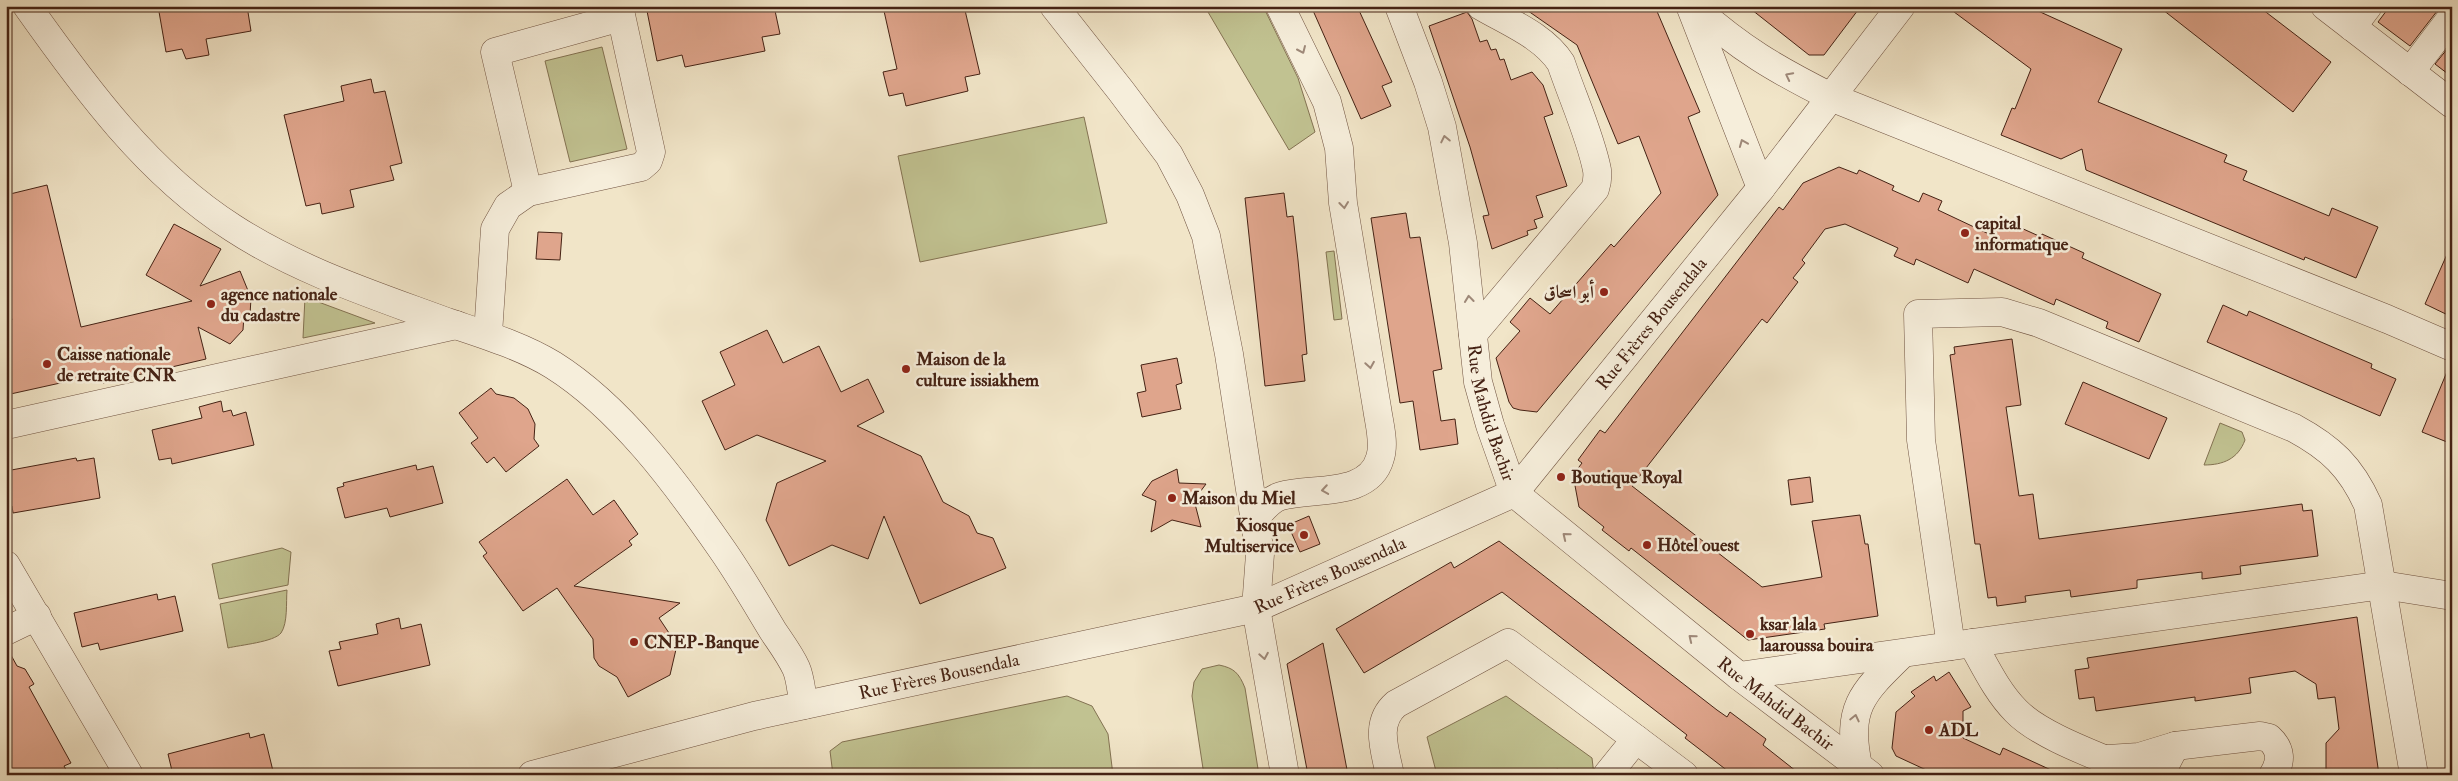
<svg xmlns="http://www.w3.org/2000/svg" width="2458" height="781" viewBox="0 0 2458 781" font-family="'IM FELL Double Pica',Amiri,serif">
	<rect width="100%" height="100%" fill="#f1e5c8"/>
	<filter id="stains"><feTurbulence type="fractalNoise" baseFrequency=".004" numOctaves="4"/><feColorMatrix values="0 0 0 0 .2 0 0 0 0 .09 0 0 0 0 .02 0 0 0 .5 -.17"/></filter>
	<radialGradient id="worn" r=".72"><stop offset=".6" stop-color="#630" stop-opacity="0"/><stop offset="1" stop-color="#630" stop-opacity=".3"/></radialGradient>
	<path fill="#c1c291" stroke="#837252" d="M1214,6h49l35,72 17,54 -26,18 -81,-138z
		M602,47l25,102 -57,13 -25,-101z
		M1084,117l23,106 -187,39 -22,-106z
		M1334,251l8,68 -8,1 -8,-68z
		M305,297l70,26 -72,15z
		M2220,423l22,9 3,8c-7,19 -22,25 -41,25z
		M282,548l9,4 -3,33 -69,14 -7,-35z
		M287,590c-1,12 1,33 -6,43 -7,9 -41,12 -53,15l-8,-44z
		M1219,665c15,3 20,8 26,23l14,87h-55l-12,-79 2,-14 8,-13z
		M1067,696l25,10 16,28 5,41h-280l-3,-24 12,-9z
		M1506,696l86,62 2,17h-32l-4,-6 -29,6h-92l-10,-38z"/>
	<path fill="#dfa58c" stroke="#452214" d="M158,6h89l4,25 -45,8 3,16 -23,4 -4,-10 -16,3z
		M646,6h128l6,28 -18,3 3,14 -80,16 -3,-12 -25,6z
		M904,6h60l16,68 -15,3 3,14 -62,15 -3,-13 -14,3 -6,-24 14,-3 -13,-58z
		M1311,6h46l35,76 -10,4 9,20 -30,13z
		M1521,6h125l4,5 6,-2 44,103 -12,5 30,78 -181,217 -17,-2 -7,-2 -4,-6 -13,-44 24,-27 -10,-9 20,-24 20,16 61,-70 3,3 47,-54 -22,-57 -21,8 -41,-99z
		M1747,6h114l-37,49h-15z
		M1946,6h81l95,43 -24,53 129,53 -3,7 23,9 -4,9 86,36 3,-8 46,19 -22,51 -51,-21 -1,3 -218,-90 -4,-21 -21,10 -60,-24 11,-27 3,1 16,-40z
		M2158,6h100l73,56 -38,50z
		M2390,6h51l-31,40 -32,-24z
		M1467,12l5,7 8,23 7,-2 4,10 5,-1 4,11 4,-1 7,21 21,-8 11,13 10,29 -9,3 23,69 -31,10 7,21 -9,3 3,8 -10,3 1,4 -36,14 -9,-33 6,-1 -19,-68 -41,-121z
		M2452,43v34l-17,-13z
		M371,79l3,14 11,-2 17,72 -12,3 4,14 -44,10 4,17 -32,7 -2,-11 -14,3 -22,-91 60,-14 -3,-15z
		M1839,167l18,7 2,-4 35,16 -2,4 27,12 4,-9 19,8 -4,9 53,25 8,-17 42,19 1,-3 42,19 -2,5 79,36 -22,48 -33,-14 2,-6 -52,-23 -2,6 -80,-36 -6,14 -52,-24 -2,6 -20,-9 4,-8 -53,-24 -20,5 -23,31 3,3 -12,15 5,4 -31,41 -5,-4 -130,167 130,101 60,-10 -10,-56 48,-6 5,29h3l10,72 -54,8 1,5 -77,11 -117,-92 -2,3 -27,-21 2,-3 -25,-20 -6,-32 9,-12 -4,-3 22,-30 5,3 174,-226 4,3 20,-27z
		M47,185l34,142 111,-26 -46,-26 28,-51 47,25 -21,37 40,-15 11,27 -1,17h-6l-1,15 -13,14 -32,-17 8,32 -103,24 -2,-9 -95,21v-74l6,-1 -6,-24v-101z
		M1284,193l3,24 6,-1 5,44 9,94 -5,1 3,26 -40,5 -20,-188z
		M1406,213l4,25 10,-1 22,132 -9,2 8,50 14,-2 3,25 -38,6 -7,-49 -13,2 -29,-185z
		M538,232l24,1 -2,27 -24,-1z
		M2452,243v74l-27,-13z
		M2223,305l24,11 2,-5 123,53 -1,4 25,11 -16,37 -173,-74z
		M767,330l16,33 36,-17 22,46 27,-13 16,33 -27,14 64,30 22,46 26,14 8,17 16,5 13,30 -86,36 -36,-88 -16,43 -36,-14 -43,21 -23,-46 11,-37 49,-22 -69,-26 -32,15 -23,-49 33,-16 -15,-33z
		M2012,339l9,66 -15,2 13,89 14,-2 6,45 263,-35 1,7 9,-1 6,46 -78,10 1,8 -39,5v-7l-65,8v8l-66,9 -1,-7 -45,6 1,6 -29,4 -1,-9 -8,1 -8,-54h-5l-25,-189 5,-1 -1,-7z
		M1177,358l5,25 -6,2 5,24 -39,8 -5,-24 9,-2 -5,-26z
		M2451,362h1v82l-30,-12z
		M2083,382l84,36 -18,41 -84,-35z
		M491,388l5,6 18,4 14,11 7,15 -1,15 5,7 -33,26 -12,-15 -7,6 -16,-20 7,-5 -19,-25z
		M221,401l2,11 8,-2 2,6 13,-4 8,33 -82,19 -1,-6 -12,2 -7,-30 50,-12 -3,-11z
		M76,458l1,3 17,-3 6,40 -87,15 -1,-7 -6,1v-36z
		M416,465l1,5 16,-4 10,37 -53,14 -3,-9 -42,10 -8,-30 7,-2 -1,-3z
		M1177,469l2,14 27,1 -12,16 7,27 -29,-7 -21,12 5,-31 -14,-6 10,-14z
		M1810,477l3,25 -22,3 -3,-25z
		M567,479l26,36 21,-15 24,34 -9,7 3,4 -58,41 106,17 -21,15 18,27 -7,30 -42,22 -11,-20 -18,-11 -5,-8 -1,-19 -36,-51 -34,23 -40,-55 4,-3 -8,-11z
		M1309,516l11,28 -20,8 -12,-27z
		M1499,541l218,169 10,7 3,-5 36,27 -3,6 38,30h-68l-48,-37 2,-3 -185,-143 -138,81 -28,-44 115,-67 3,6z
		M157,594l1,6 17,-4 8,35 -83,19 -2,-7 -16,4 -8,-34z
		M2357,617l22,158h-53v-32l13,-14 -4,-32 -17,2 -2,-15 -21,-13 -46,7 2,15 -56,8v-4l-99,14 -2,-14 -15,2 -4,-29 14,-2 -2,-10z
		M399,618l2,11 20,-5 9,41 -92,21 -9,-35 12,-2 -2,-7 39,-8 -2,-10z
		M1323,643l25,132h-40l-21,-111z
		M6,646l11,20 8,3 9,15 -5,3 42,76 -7,3 5,9h-63z
		M1949,672l22,35 -8,4v27l37,17 3,-7 59,27h-125l-41,-19 -4,-8 4,-36 19,-16 -4,-4 23,-16 2,5z
		M249,733l1,5 14,-4 9,37 -17,4h-83l-5,-21z"/>
	<g fill="none" stroke-linecap="round" stroke-linejoin="round">
		<g stroke="#705341" stroke-width="29">
			<g id="minor">
				<path d="M27,6c58,82 121,168 206,222 66,43 141,67 214,94 35,12 73,23 106,43 67,42 123,118 168,183 19,27 35,55 52,83 8,12 17,24 23,37 5,11 5,25 8,37"/>
				<path d="M1054,6l67,85 48,64 21,40 16,41 23,118 31,200 -4,54 29,167"/>
				<path id="s1" d="M1399,6l29,76 14,45 21,116 15,139 12,43 24,68 225,183 131,99"/>
				<path d="M1693,6c46,42 84,64 140,92l554,221 65,28"/>
				<path d="M2325,6l127,98"/>
				<path d="M1691,8l70,180"/>
				<path d="M2352,27l16,-21"/>
				<path d="M2410,72l42,-55"/>
				<path d="M528,192l-33,-140 126,-35"/>
				<path d="M488,334l7,-105 13,-23 20,-14 113,-25 7,-6 3,-9 -32,-146"/>
				<path d="M1473,334l122,-145c2,-6 3,-12 2,-19 -6,-32 -25,-74 -36,-107 -17,-27 -53,-41 -80,-57"/>
				<path d="M6,425l450,-100"/>
				<path d="M1255,518c7,-8 15,-19 26,-22 31,-9 88,2 99,-38 5,-15 -1,-35 -3,-50l-34,-205 -4,-55 -12,-46 -47,-96"/>
				<path d="M6,565l123,210"/>
				<path d="M6,631l31,-15"/>
				<path d="M1972,643c13,23 25,49 44,68 26,27 91,48 126,64"/>
				<path d="M1951,646l-30,-206 -3,-126 84,-2 37,11 255,105c37,20 57,39 74,77l46,270"/>
				<path d="M1739,676l644,-91 69,11"/>
				<path d="M2108,759l31,-2 36,-11 85,-10 9,2c12,11 13,23 4,37"/>
				<path d="M1858,766c-12,-59 4,-73 44,-112"/>
				<path id="s2" d="M532,775l222,-59 502,-108 258,-115 247,-305 140,-182"/>
				<path d="M1390,775c-5,-25 -16,-52 6,-71l112,-61 176,132"/>
				<path d="M1607,775l29,-36"/>
				<path d="M2166,775l-2,-8 11,-21"/>
			</g>
		</g>
		<use href="#minor" stroke="#f6eedb" stroke-width="28"/>
	</g>
	<defs><path id="oneway-chevron" d="M-2-3.5L2.5 0L-2 3.5" fill="none" stroke-width="1.6" stroke-linecap="round" stroke-linejoin="round" transform="scale(1.25)"/></defs>
	<g stroke="#9e8878">
		<use href="#oneway-chevron" transform="translate(1302 50) rotate(66)"/>
		<use href="#oneway-chevron" transform="translate(1789 76) rotate(-153)"/>
		<use href="#oneway-chevron" transform="translate(1445 139) rotate(-102)"/>
		<use href="#oneway-chevron" transform="translate(1743 143) rotate(-112)"/>
		<use href="#oneway-chevron" transform="translate(1344 205) rotate(83)"/>
		<use href="#oneway-chevron" transform="translate(1469 299) rotate(-96)"/>
		<use href="#oneway-chevron" transform="translate(1370 365) rotate(81)"/>
		<use href="#oneway-chevron" transform="translate(1325 490) rotate(171)"/>
		<use href="#oneway-chevron" transform="translate(1566 536) rotate(-141)"/>
		<use href="#oneway-chevron" transform="translate(1692 638) rotate(-141)"/>
		<use href="#oneway-chevron" transform="translate(1264 656) rotate(80)"/>
		<use href="#oneway-chevron" transform="translate(1855 718) rotate(-77)"/>
	</g>
	<g fill="#8f2418" stroke="#f6eedb" stroke-width="2">
		<circle cx="1965" cy="233" r="5"/>
		<circle cx="1604" cy="292" r="5"/>
		<circle cx="211" cy="304" r="5"/>
		<circle cx="47" cy="364" r="5"/>
		<circle cx="906" cy="369" r="5"/>
		<circle cx="1561" cy="477" r="5"/>
		<circle cx="1172" cy="498" r="5"/>
		<circle cx="1304" cy="535" r="5"/>
		<circle cx="1647" cy="545" r="5"/>
		<circle cx="1750" cy="634" r="5"/>
		<circle cx="634" cy="642" r="5"/>
		<circle cx="1929" cy="730" r="5"/>
	</g>
	<g text-anchor="middle" stroke-width="5" stroke-linejoin="round" paint-order="stroke">
		<g font-size="18" font-weight="bold" fill="#452214" stroke="#f6eedb" text-anchor="start">
			<text x="1975" y="229">capital<tspan x="1975" dy="21">informatique</tspan></text>
			<text x="1594" y="298" text-anchor="end">أبو اسحاق</text>
			<text x="221" y="300">agence nationale<tspan x="221" dy="21">du cadastre</tspan></text>
			<text x="57" y="360">Caisse nationale<tspan x="57" dy="21">de retraite CNR</tspan></text>
			<text x="916" y="365">Maison de la<tspan x="916" dy="21">culture issiakhem</tspan></text>
			<text x="1571" y="483">Boutique Royal</text>
			<text x="1182" y="504">Maison du Miel</text>
			<text x="1294" y="531" text-anchor="end">Kiosque<tspan x="1294" dy="21">Multiservice</tspan></text>
			<text x="1657" y="551">Hôtel ouest</text>
			<text x="1760" y="630">ksar lala<tspan x="1760" dy="21">laaroussa bouira</tspan></text>
			<text x="644" y="648">CNEP-Banque</text>
			<text x="1939" y="736">ADL</text>
		</g>
		<g font-size="18" fill="#452214" stroke="#f6eedb">
			<text dy="6" stroke="none"><textPath href="#s2" startOffset="1244">Rue Frères Bousendala</textPath></text>
			<text dy="6" stroke="none"><textPath href="#s1" startOffset="419">Rue Mahdid Bachir</textPath></text>
			<text dy="6" stroke="none"><textPath href="#s2" startOffset="824">Rue Frères Bousendala</textPath></text>
			<text dy="6" stroke="none"><textPath href="#s2" startOffset="419">Rue Frères Bousendala</textPath></text>
			<text dy="6" stroke="none"><textPath href="#s1" startOffset="839">Rue Mahdid Bachir</textPath></text>
		</g>
	</g>
	<rect width="2458" height="781" fill="none" stroke="#f1e5c8" stroke-width="25"/>
	<rect x="8" y="8" width="2443" height="766" fill="none" stroke="#452214" stroke-width="2.5"/>
	<rect x="12" y="12" width="2433" height="756" fill="none" stroke="#452214"/>
	<rect width="100%" height="100%" filter="url(#stains)"/>
	<rect width="100%" height="100%" fill="url(#worn)"/>
</svg>
